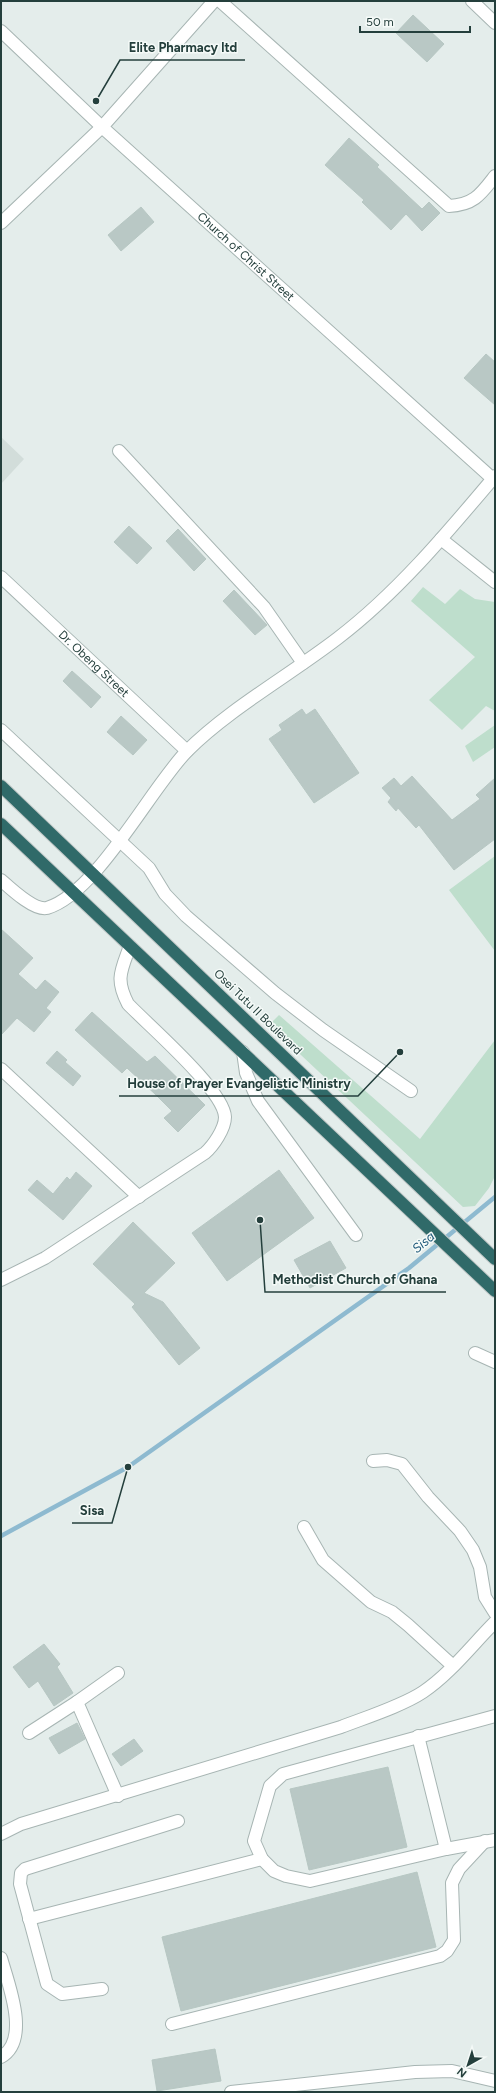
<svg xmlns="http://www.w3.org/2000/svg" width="496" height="2093" viewBox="0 0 496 2093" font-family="Figtree,sans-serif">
	<rect width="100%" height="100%" fill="#e4edeb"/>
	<path fill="#d2ddda" d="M1,437l23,22 -23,25z"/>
	<path fill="#bedecc" d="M423,587l22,17 15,-15 15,10 20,3v109l-9,-5 -24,24 -33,-30 46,-43 -64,-56z
		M495,725v22l-22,15 -8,-16z
		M495,856v95l-46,-61z
		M279,1015l141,124 75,-99v136l-6,12 -14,18 -12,1 -194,-182z"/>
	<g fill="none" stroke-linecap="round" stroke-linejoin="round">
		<path stroke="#8ebad0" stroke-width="4.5" d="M1,1536l127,-69 281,-199 86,-71"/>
	</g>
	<path fill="#b9c8c5" stroke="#b7c7c3" d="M413,15l31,29 -17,18 -31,-29z
		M349,138l30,27 -2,2 45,42 7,-7 11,11 -18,18 -16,-17 -15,16 -29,-28 2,-2 -39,-35z
		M141,207l13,15 -33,29 -13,-16z
		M486,354l9,8v43l-31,-27z
		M129,526l23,22 -15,16 -23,-22z
		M178,529l28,30 -12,12 -28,-30z
		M234,590l33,35 -12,10 -32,-34z
		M72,671l29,26 -10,11 -28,-27z
		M302,709l4,6 9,-6 44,64 -45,30 -45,-64 13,-9 -3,-5z
		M121,716l26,24 -14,15 -26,-23z
		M412,776l40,44 28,-21 -4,-4 19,-17v61l-41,31 -35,-45 -3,3 -18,-20 -2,3 -8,-9 3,-4 -9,-10 12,-10 7,8z
		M1,929l32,29 -15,16 18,16 9,-10 14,12 -13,16 5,4 -17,20 -17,-14 -16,17z
		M92,1012l55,50 8,-6 50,49 -27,27 -14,-14 8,-7 -16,-16 -29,-27 -5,5 -47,-43z
		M57,1051l10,9 -2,2 16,14 -8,10 -27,-23z
		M279,1170l35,48 -87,63 -35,-48z
		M76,1172l16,14 -29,34 -35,-30 9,-10 16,14 14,-17 3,3z
		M133,1222l42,41 -31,30 19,9 37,46 -21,17 -47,-58 3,-3 -42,-40z
		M330,1241l16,27 -36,20 -16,-28z
		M44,1644l16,20 -3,3 16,26 -19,13 -16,-25 -9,7 -16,-21z
		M77,1723l8,16 -26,15 -10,-16z
		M134,1739l9,12 -22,15 -9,-12z
		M388,1767l19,80 -98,23 -19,-81z
		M417,1872l19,75 -255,64 -19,-74z
		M215,2049l6,32 -64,10 -5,-31z"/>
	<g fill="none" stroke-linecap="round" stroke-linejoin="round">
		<g stroke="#a7b5b3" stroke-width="14">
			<g id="minor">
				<path d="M220,1l229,205c25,-1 32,-12 46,-30"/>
				<path d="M472,1l23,22"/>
				<path id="s1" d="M1,31l101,96 391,352"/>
				<path d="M1,223l101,-96 112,-126"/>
				<path d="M119,451l145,156 39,56"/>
				<path d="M441,539l54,43"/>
				<path id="s2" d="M1,577l186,174"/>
				<path d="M1,730l148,138 16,26 21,22 89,77 48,37 88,61"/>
				<path d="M1,880c9,8 33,31 46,28 50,-15 103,-119 140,-157 42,-42 103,-76 151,-113 59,-45 109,-105 157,-162"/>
				<path d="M243,1052l3,21 12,28 98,134"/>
				<path d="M1,1069l138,128"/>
				<path d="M1,1280l44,-22 160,-105c8,-7 20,-24 20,-36 -1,-27 -77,-92 -97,-113 -13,-25 -7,-33 2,-58"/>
				<path d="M475,1353l20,9"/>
				<path d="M373,1461l14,-1 15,4 26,33 32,34 13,19 7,17 5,30 10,16"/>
				<path d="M304,1527l19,33 48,42 21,10 16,13 45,41"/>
				<path d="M495,1716l-212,58 -13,12 -16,55 8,18 12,12 12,5 24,5 136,-32 49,-9"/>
				<path d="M29,1733l48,-31"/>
				<path d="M418,1736l28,113"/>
				<path d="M118,1796l-41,-94 41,-29"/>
				<path d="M1,1834l20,-10 320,-97c23,-9 61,-21 82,-35 27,-18 49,-47 72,-70"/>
				<path d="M29,1919l233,-60"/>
				<path d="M1,1958c7,25 30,82 0,99"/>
				<path d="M102,1989l-40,5 -15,-10 -27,-100 1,-11 4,-4 153,-48"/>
				<path d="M172,2024l268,-68 7,-5 7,-11 -2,-57 7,-14 26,-28"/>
				<path d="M231,2092l184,-20 37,-1 43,10"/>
			</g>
		</g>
		<g stroke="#c2c9c8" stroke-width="14">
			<path id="highway" d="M1,786l494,473
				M1,824l494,467"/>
		</g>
		<use href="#minor" stroke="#fff" stroke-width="12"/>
		<use href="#highway" stroke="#306a69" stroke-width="12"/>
	</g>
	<g text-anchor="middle" stroke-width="3" stroke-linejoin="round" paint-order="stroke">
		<g font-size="12" fill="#243f3c" stroke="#f5faf8">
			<text dy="4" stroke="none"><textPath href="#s1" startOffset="333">Church of Christ Street</textPath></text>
			<text dy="4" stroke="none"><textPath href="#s2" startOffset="127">Dr. Obeng Street</textPath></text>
			<text transform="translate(258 1012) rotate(44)" y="4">Osei Tutu II Boulevard</text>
		</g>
		<g font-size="13" font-style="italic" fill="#1f597a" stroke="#f5faf8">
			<text transform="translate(423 1242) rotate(-40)" y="5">Sisa</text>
		</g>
	</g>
	<path fill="none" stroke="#243f3c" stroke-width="1.5" d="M96 101L120 60H245M400 1052L358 1096H119M260 1220L265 1292H446M128 1467L112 1523H72"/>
	<g fill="#243f3c" stroke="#f5faf8" stroke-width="1.5">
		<circle cx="96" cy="101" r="4"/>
		<circle cx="400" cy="1052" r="4"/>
		<circle cx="260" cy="1220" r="4"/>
		<circle cx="128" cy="1467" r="4"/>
	</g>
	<g font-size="13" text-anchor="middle" font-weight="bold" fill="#243f3c" stroke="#f5faf8" stroke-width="3" stroke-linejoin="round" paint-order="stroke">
		<text x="183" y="52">Elite Pharmacy ltd</text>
		<text x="239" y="1088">House of Prayer Evangelistic Ministry</text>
		<text x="355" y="1284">Methodist Church of Ghana</text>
		<text x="92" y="1515">Sisa</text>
	</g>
	<rect width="496" height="2093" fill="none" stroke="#243f3c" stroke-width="4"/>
	<g transform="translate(468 2065) rotate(219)" stroke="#f5faf8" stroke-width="3" paint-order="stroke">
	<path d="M0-3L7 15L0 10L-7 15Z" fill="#243f3c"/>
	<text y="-6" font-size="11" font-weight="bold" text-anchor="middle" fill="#243f3c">N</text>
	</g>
	<path d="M360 26v6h110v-6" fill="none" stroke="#243f3c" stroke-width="2"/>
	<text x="366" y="26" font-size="12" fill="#243f3c" stroke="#f5faf8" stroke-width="3" paint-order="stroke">50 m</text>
</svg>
